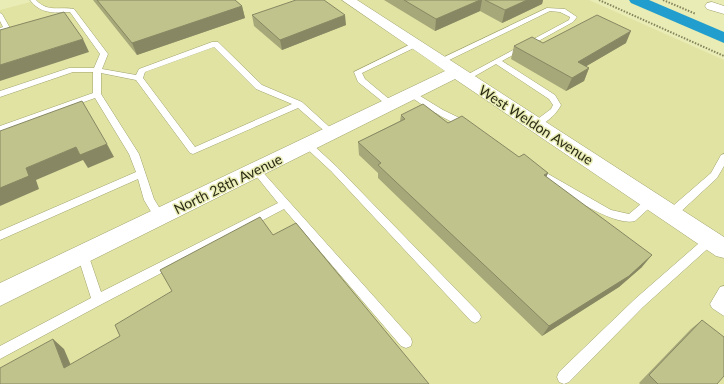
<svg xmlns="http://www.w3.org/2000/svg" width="724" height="384" viewBox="0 0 724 384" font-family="Lato,sans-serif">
	<rect width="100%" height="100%" fill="#e9ecb4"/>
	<path fill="#e1e3a3" d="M38,0h551l135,60v324h-724v-374z"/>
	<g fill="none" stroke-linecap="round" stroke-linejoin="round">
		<path fill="#219ecd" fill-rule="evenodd" d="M629,0h20l75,32v11l-93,-40z"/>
		<g stroke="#a0a26d" stroke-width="1">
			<path id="lane" d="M30,0h6c12,13 24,6 38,9l34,45 -6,15 34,6 3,-6 73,-27h6l44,43 40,17 34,31 -4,3 -3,-1 -31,-27 -105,46 -3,-1 -54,-73 -35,-7v21l38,60 15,45 11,18 -1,3h-8l-12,-20 -6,-21 -138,61v-9l136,-59 -7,-18 -34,-56 -95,34v-6l93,-33v-21h-20l-73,25v-6l69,-23h25l6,-14 -30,-42c-16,1 -30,2 -40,-12zM214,47l42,42 36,15 -97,43 -52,-69 2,-6z
				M547,8l18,1 12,8 -4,5 -71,39 53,34 6,10c-4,9 -19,23 -29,21l-1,-2 20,-15 2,-4 -4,-6 -53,-35 -28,16h-6l-1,-2 108,-58 1,-3 -10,-5 -10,-1 -107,52h-3l-4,-2z
				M0,13l2,1 8,14 -10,4v-4l3,-1 -3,-6z
				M413,43l7,2 -58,28 3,6 30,25 -1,2h-6l-30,-24 -4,-10z
				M412,91l31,19 27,13 1,2 -1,2c-11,3 -50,-24 -61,-31l-1,-2z
				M308,142l3,1 26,24 142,146 2,4 -2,4 -4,2 -4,-2 -140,-150 -26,-24 -2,-2 2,-2z
				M724,154v12l-7,12 -42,39h-8l-1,-3 1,-3 44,-38 10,-18z
				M256,167l3,1 152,170 1,4 -1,4 -5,2 -5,-2 -117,-137 -182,95 -102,55v-13l91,-48 -14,-44 2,-3 4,-2 4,2 14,41 177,-89 -25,-31 -2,-2 2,-2z
				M536,167l75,43 18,4 19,-16h8l1,3 -22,20c-23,7 -82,-36 -102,-49l-2,-2 2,-2z
				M710,236l4,1 1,3 -1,3 -71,64 -74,75 -5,2 -5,-2 -2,-5 2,-5 76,-73 71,-62z
				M724,286v30l-12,-8 -2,-4 10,-17z"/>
		</g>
		<g stroke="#a0a26d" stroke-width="1">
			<path id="street" d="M342,0h15l367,237v21l-8,-2 -261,-177 -455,227v-23l445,-212z
				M712,2l12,4v8l-17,-5 -2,-3 2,-3z"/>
		</g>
		<path stroke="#82845e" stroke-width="2" stroke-dasharray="1.5 1.5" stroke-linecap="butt" d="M599,0l125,56
			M663,0l33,14"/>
		<use href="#lane" fill="#fff" fill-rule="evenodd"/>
		<use href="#street" fill="#fff" fill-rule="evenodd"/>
	</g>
	<path fill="#a6a879" d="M93,0h142l7,6 3,12 -108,37z
		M384,0h159l-1,4 -40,19 -22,-12 -45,20z
		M252,15l94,10 -64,25 -28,-24z
		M543,43h83l-40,23 3,2 -5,13 -18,10 -55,-32 3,-13z
		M401,115l47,8 71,34 29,16 -2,4 96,90 -23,20 -77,49 -164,-158v-5l-19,-18 -1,-13 42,-21z
		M702,320l15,64h-77l-1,-1 52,-54z"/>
	<path fill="#878863" d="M480,0h2l-2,11 -45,20 1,-12z
		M527,0h16l-1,4 -40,19 3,-13z
		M242,6l3,12 -108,37 -5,-12z
		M345,15l1,10 -64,25 -2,-10z
		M631,31l-5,12 -53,31 5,-12z
		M83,39l6,13 -89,29v-16z
		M589,68l-5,13 -18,10 6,-13z
		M107,144l7,13 -26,11 -5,-8 -47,20 3,9 -39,17v-18l26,-20 50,-21z
		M548,173l-5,12 1,-10z
		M652,255l-10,12 -23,20 -77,49 7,-10z
		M53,339l11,10 12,28 -12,-9z"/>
	<path fill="#c1c38d" stroke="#878863" d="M97,0h138l7,6 -110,37z
		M296,0h28l21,15 -65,25 -28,-25z
		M404,0h76l-44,19z
		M485,0h42l-22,10z
		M64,12l19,27 -83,26v-35z
		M597,15l34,16 -53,31 11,6 -17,10 -58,-32 18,-9 11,6z
		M82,101l25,43 -27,11 -4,-8 -50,21 3,8 -29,12v-57z
		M423,104l25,19 14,-7 57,41 5,-3 24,19 -4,2 108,80 -23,21 -80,50 -171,-161 3,-2 -23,-21 47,-23 -4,-4z
		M260,217l13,18 23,-12 133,161h-429v-16l53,-29 11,29 56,-32 -5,-11 57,-34 -12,-21z
		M702,320l22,17v39l-7,8h-59l-9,-9z"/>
	<g text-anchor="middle" stroke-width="3" stroke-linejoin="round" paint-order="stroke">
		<g font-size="14" fill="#292a14" stroke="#e9ecb4">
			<text transform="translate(536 125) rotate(33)" y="5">West Weldon Avenue</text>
			<text transform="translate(228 184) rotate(-26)" y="5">North 28th Avenue</text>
		</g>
	</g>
</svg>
